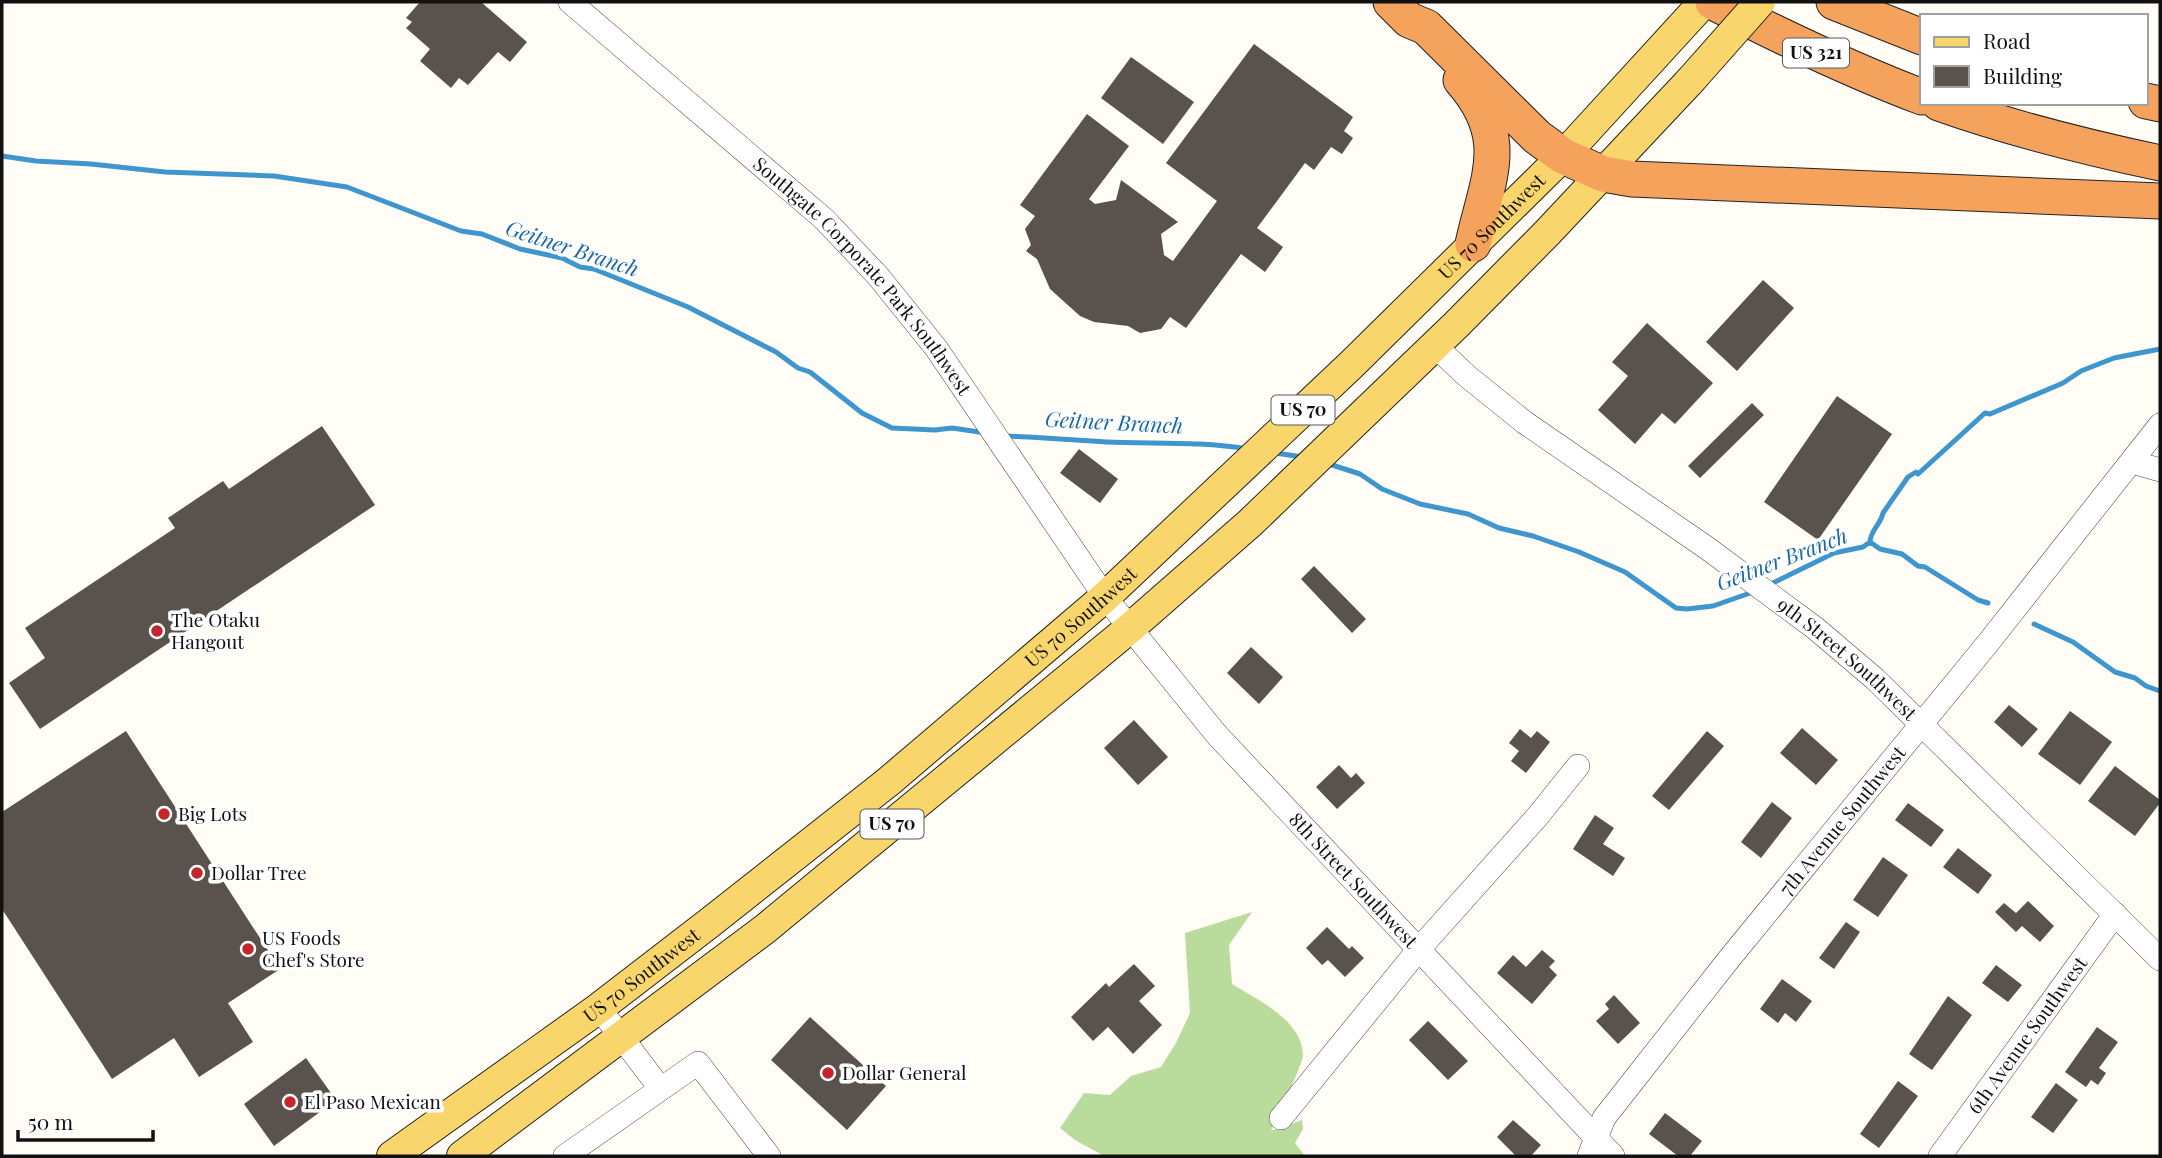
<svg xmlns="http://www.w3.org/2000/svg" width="2162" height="1158" viewBox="0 0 2162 1158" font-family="'Playfair Display',serif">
	<rect width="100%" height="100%" fill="#fffdf5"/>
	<path fill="#b9dc9c" d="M1252,912l-23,33 3,39c26,16 70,36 71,71 0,9 -27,64 -32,76l31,-11 1,9 -8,14 10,13h-201l-29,-16 -15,-12 24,-35 26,2 21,-19 30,-9 15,-24 14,-30 -5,-80z"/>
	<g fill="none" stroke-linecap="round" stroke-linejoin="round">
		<path stroke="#3f96cf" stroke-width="5" d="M2,156l34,5 55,3 74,8 109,4 73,11 114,44 21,3 38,15 42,9 18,9 14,2 94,38 88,45 22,16 12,4 52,41 30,15 43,2 17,-2 34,5
			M1003,436c34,1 69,4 103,6 47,2 95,-1 142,7
			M1275,453l28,4
			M1326,463l34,11 22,15 38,15 48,10 31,14 34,8 46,16 46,20 51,36 11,1 26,-3 40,-14
			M1870,542l10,7 22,5 16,12 7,1 53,33 10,3
			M1769,585l65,-32 29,-6 7,-5c0,-11 11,-18 13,-29l25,-36 8,-5 2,2 67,-61 5,1 73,-31 18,-12 33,-13 46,-9
			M2034,624l39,18 42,30 20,6 11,8 14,5"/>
	</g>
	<path fill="#5a524d" d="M420,2h61l46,40 -17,20 -12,-10 -30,33 -9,-7 -8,10 -31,-27 10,-12 -24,-21 6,-6 -6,-4z
		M1254,44l99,73 -9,14 9,7 -11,16 -11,-7 -17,23 -9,-7 -48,65 26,19 -18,25 -24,-18 -55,74 -16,-11 -9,12 -21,4 -12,-7 -34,-4 -14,-6 -30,-27 -13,-30 -11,-8 5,-6 -6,-16 10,-13 -15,-11 67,-91 42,32 -40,53 6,5 21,-4 5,-20 57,42 -17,12 3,21 9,6 44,-60 -51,-38z
		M1131,57l63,45 -31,42 -62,-46z
		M1763,280l31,28 -57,63 -31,-29z
		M1647,323l66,60 -38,41 -13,-11 -27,31 -37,-34 30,-34 -16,-14z
		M1837,396l55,38 -74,106 -54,-38z
		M1752,403l12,12 -64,63 -12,-12z
		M322,426l53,79 -335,224 -31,-46 36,-25 -20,-30 150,-100 -7,-10 55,-37 6,8z
		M1079,449l39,30 -18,24 -40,-30z
		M1314,566l52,53 -14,14 -51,-54z
		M1251,647l32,30 -24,27 -32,-31z
		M2009,705l29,24 -16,18 -28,-25z
		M2070,711l42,31 -32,43 -42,-31z
		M1134,720l34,37 -30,28 -34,-37z
		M1802,728l36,32 -22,25 -36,-32z
		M1520,729l11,9 6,-7 13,11 -24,31 -15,-12 8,-10 -10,-8z
		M126,731l154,238 -52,34 25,39 -54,35 -25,-39 -62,41 -110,-170v-97z
		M1707,731l17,15 -55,64 -17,-14z
		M1339,765l12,13 5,-5 9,10 -28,26 -21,-22z
		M2115,766l45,34v3l-25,33 -47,-35z
		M1772,802l20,16 -31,40 -20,-16z
		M1908,803l36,27 -13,17 -36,-27z
		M1595,815l19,13 -11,16 22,14 -12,18 -40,-27z
		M1958,848l34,27 -14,19 -35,-27z
		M1883,857l25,18 -30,42 -25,-17z
		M2028,901l26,25 -14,16 -18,-16 -6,6 -21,-20 9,-9 12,10z
		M1846,922l14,10 -26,37 -15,-11z
		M1327,927l22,22 3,-3 12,12 -19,19 -17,-17 -6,5 -16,-17z
		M1542,950l13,11 -6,6 8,8 -25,29 -35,-31 16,-18 13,12z
		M1134,964l21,22 -16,15 23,24 -29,29 -25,-27 -15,14 -22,-24 35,-34 3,4z
		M1996,965l26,20 -14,17 -26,-19z
		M1782,979l30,22 -16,21 -11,-9 -7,10 -18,-14z
		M1614,995l26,28 -22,21 -22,-23 13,-12 -4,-5z
		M1948,996l24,19 -40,55 -23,-16z
		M810,1017l76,69 -39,44 -76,-70z
		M1428,1021l40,40 -20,19 -39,-40z
		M2097,1027l21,15 -19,26 7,5 -8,12 -7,-5 -5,7 -21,-15z
		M306,1058l30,42 -62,46 -30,-42z
		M1898,1081l20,15 -39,52 -19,-14z
		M2056,1083l22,17 -25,33 -22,-16z
		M1665,1113l37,28 -12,15h-12l-29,-22z
		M1513,1120l28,25 -10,11h-15l-19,-19z"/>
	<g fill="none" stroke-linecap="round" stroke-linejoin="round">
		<g stroke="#444" stroke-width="24">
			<g id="minor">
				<path id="s1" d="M570,2l254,217 54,57 58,72 169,249 112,138 396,421"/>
				<path id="s2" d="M1435,346l32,30 57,46 183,126 108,80 60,51 285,280"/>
				<path d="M2132,462l28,8"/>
				<path d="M599,1008l61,80"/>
				<path d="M1281,1118l138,-169 118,-132 41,-51"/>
				<path d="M565,1156l133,-93 71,93"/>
				<path id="s3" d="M1589,1156l15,-38 125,-159 259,-316 172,-218"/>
				<path id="s4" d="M1940,1156l175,-242"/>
			</g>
		</g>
		<g stroke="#222" stroke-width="32">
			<g id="major">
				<path id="s5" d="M392,1156l207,-148 109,-84 180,-142 217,-185 247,-233 211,-208 141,-154"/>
				<path d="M462,1156l303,-227 365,-301 120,-105 206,-198 91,-92 143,-152"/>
			</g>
		</g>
		<g stroke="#222" stroke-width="37">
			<path id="highway" d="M1391,2l18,18 17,7 111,110 26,19 40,18 29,5 528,22
				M1713,2c69,35 137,68 209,95
				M1834,2l88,35
				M1461,80c52,59 26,99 12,164
				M2146,101l14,3
				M1939,103c73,26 146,44 221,60"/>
		</g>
		<use href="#minor" stroke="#fff" stroke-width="23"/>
		<use href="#major" stroke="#f9d66b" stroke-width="30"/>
		<use href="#highway" stroke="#f5a25d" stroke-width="35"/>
		<g stroke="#222" stroke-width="32" stroke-linecap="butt">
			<path id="major-bridge" d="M1690,81l70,-79"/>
		</g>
		<use href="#major-bridge" stroke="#f9d66b" stroke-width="30"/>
	</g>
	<g fill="#c4262e" stroke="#fff" stroke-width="2.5">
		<circle cx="157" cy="631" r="7"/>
		<circle cx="164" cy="814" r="7"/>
		<circle cx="197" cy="873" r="7"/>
		<circle cx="248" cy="949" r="7"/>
		<circle cx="828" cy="1073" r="7"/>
		<circle cx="290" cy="1102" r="7"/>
	</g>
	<g text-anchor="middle" stroke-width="7" stroke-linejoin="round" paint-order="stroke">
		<g fill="#fff" stroke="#585858" stroke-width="2">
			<rect x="1783" y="38.5" width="66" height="29" rx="5"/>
			<rect x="1271.5" y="395.5" width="63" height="29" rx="5"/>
			<rect x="860.5" y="809.5" width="63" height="29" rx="5"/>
		</g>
		<g font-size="18" font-weight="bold" fill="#111">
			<text x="1816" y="59">US 321</text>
			<text x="1303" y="416">US 70</text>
			<text x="892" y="830">US 70</text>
		</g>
		<g font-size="19" fill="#111" stroke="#fff">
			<text dy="7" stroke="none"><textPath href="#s5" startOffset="1442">US 70 Southwest</textPath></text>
			<text dy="7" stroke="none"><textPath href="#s1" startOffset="402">Southgate Corporate Park Southwest</textPath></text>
			<text dy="7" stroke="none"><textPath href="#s5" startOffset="875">US 70 Southwest</textPath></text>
			<text dy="7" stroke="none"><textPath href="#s2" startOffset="518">9th Street Southwest</textPath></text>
			<text dy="7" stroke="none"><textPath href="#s3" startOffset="422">7th Avenue Southwest</textPath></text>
			<text dy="7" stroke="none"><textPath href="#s1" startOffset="1183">8th Street Southwest</textPath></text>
			<text dy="7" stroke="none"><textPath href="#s5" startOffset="308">US 70 Southwest</textPath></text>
			<text dy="7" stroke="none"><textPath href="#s4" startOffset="149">6th Avenue Southwest</textPath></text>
		</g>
		<g font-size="19" fill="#111" stroke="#fff" text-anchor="start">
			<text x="171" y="627">The Otaku<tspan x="171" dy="22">Hangout</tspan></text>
			<text x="178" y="821">Big Lots</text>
			<text x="211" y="880">Dollar Tree</text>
			<text x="262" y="945">US Foods<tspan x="262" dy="22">Chef's Store</tspan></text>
			<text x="842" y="1080">Dollar General</text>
			<text x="304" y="1109">El Paso Mexican</text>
		</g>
		<g font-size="21" font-style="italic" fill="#1768a6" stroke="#fff">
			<text transform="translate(572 249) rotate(18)" y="7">Geitner Branch</text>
			<text transform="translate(1114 423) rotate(3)" y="7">Geitner Branch</text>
			<text transform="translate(1782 560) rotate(-21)" y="7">Geitner Branch</text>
		</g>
	</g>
	<rect width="2162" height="1158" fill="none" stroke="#111111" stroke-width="7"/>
	<rect x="1920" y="14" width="228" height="91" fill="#ffffff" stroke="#a0a0a0" stroke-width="2"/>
	<rect x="1934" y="37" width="35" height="10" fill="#f9d66b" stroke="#a0a0a0" stroke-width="2"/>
	<text x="1983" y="49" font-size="21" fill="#111111">Road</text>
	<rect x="1934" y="66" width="35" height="21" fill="#5a524d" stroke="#a0a0a0" stroke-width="2"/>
	<text x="1983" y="84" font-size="21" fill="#111111">Building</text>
	<path d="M18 1130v10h135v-10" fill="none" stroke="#111111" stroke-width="3.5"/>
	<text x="28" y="1130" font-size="21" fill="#111111" stroke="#ffffff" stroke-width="5" paint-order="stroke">50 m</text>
</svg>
